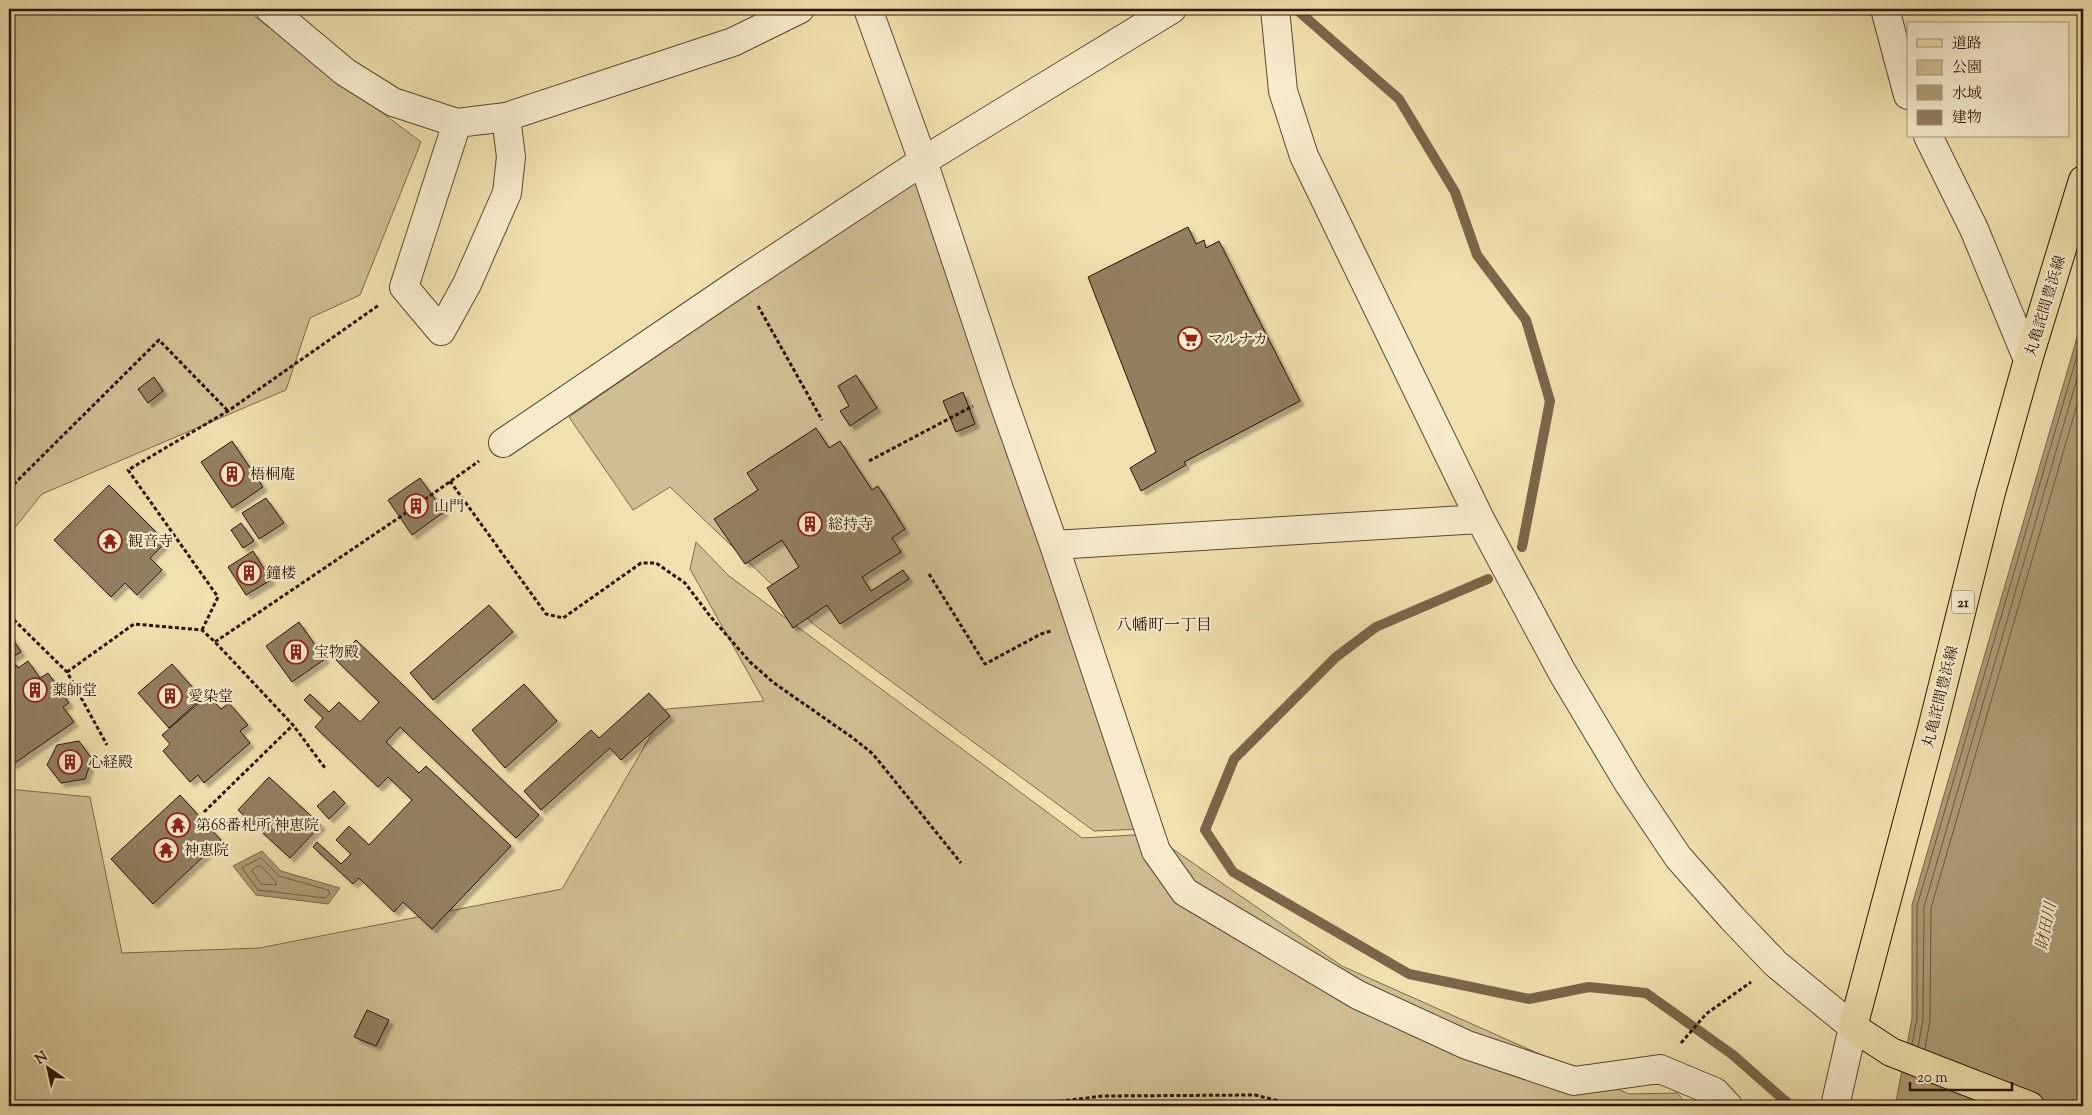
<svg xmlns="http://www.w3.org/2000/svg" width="2092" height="1115" viewBox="0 0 2092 1115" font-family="'Sorts Mill Goudy','Noto Serif JP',serif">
	<defs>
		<filter id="shadow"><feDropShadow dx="4.5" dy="4.5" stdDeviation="1" flood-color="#0004"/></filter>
	</defs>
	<rect width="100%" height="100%" fill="#f1e1b0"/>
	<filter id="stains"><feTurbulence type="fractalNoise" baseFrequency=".004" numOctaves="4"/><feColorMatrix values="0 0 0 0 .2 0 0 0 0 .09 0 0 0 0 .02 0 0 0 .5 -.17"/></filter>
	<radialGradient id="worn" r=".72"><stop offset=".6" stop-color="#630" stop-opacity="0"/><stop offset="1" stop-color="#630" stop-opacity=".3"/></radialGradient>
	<path fill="#cfbe93" stroke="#7d6a4c" d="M9,9h236l176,133 -61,153 -50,23 -24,72 -244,104 -33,41z
		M914,178l230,651 -50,2 -282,-208 -142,-136 -37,23 -64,-93z
		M696,542l33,34 353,262 69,-4 191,132 287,128 48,-1 12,13h-1680v-317l81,8 32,156 137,-5 303,-59 104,-180 98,-8 -74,-132z"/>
	<path fill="#ae9c76" stroke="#7a6649" d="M2083,317v789h-188l17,-87v-114z
		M262,851l19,20 59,17 -12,16 -72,-9 -23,-29z"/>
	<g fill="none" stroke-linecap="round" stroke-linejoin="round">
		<path stroke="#6c583e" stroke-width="1" d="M261,858l18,18 49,14 2,3 -5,5 -67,-8 -16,-22z
			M258,866h3l15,16v3l-15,-1 -9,-13z
			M1912,1044l5,-25v-113l166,-571
			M1918,1047l5,-27 1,-113 159,-549
			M1925,1049l5,-29 1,-112 152,-524"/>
		<path stroke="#7a6649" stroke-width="10" d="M1296,9l103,90 56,93 22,63 49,65 24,81 -28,146
			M1488,579l-112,48 -40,30 -102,102 -29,71 28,42 176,102 120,25 60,-12 57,6 87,62 58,51"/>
	</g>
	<path fill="#927f5e" stroke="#2b1506" filter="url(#shadow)" d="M1188,227l8,17 8,-4 2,8 13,-7 81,160 -116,61 2,3 -45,26 -11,-23 26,-16 -68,-175z
		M856,375l21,33 -27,18 -10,-15 9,-5 -11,-20z
		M154,377l9,14 -15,12 -10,-14z
		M963,392l12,32 -19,8 -13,-31z
		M816,428l13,20 11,-7 32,49 6,-4 27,43 -13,9 9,14 -39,25 9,14 32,-21 6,9 -69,45 -13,-19 -34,23 -26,-40 32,-21 -17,-27 -37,24 -31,-45 44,-29 -11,-17z
		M232,441l31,46 -31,21 -31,-46z
		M420,478l24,34 -32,23 -24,-35z
		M109,485l57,57 -16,16 12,12 -25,25 -12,-12 -14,14 -57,-57z
		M266,498l18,25 -25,16 -17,-26z
		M241,523l13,18 -11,7 -12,-18z
		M253,551l18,29 -25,15 -18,-28z
		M489,605l24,27 -80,68 -23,-27z
		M299,622l26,37 -33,23 -26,-36z
		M9,633l12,19 -10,6 7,10 10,-7 12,17 8,-5 21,30 -6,4 11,15 -62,43 -3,-5z
		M356,640l183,175 -23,23 -116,-111 -14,15 33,31 7,-7 85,80 -79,83 -29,-27 -9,10 -35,-34 -6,6 -40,-37 4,-5 24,22 10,-10 -15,-14 13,-14 20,19 43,-45 -24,-23 -10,10 -63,-60 8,-9 -19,-18 6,-6 19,18 10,-10 21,20 19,-20 -43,-42z
		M172,664l30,34 -33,30 -31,-35z
		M524,684l33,37 -52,47 -33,-38z
		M649,693l21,23 -49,44 -11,-12 -69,62 -17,-19 67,-61 8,8z
		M208,695l13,14 8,-6 19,22 -8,6 10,12 -46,40 -6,-8 -8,7 -27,-31 7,-7 -8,-9z
		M79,741l13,18 -7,20 -24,4 -14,-18 10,-20z
		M269,777l52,48 -31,33 -52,-48z
		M334,791l11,12 -16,16 -12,-13z
		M180,795l41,45 -68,64 -42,-45z
		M367,1010l22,10 -13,26 -22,-9z"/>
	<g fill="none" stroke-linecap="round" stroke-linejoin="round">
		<g stroke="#5c4830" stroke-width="30">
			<path id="minor" d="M270,9l75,63 48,30 64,21 49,-6 227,-75 67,-33
				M868,9l55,152 77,231 54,153 102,306 29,41 173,103 109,50 107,36 86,-12 55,23 13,14
				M1275,9l8,82 21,65 176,363 82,153 67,112 49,73 54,61 44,46 77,63 -18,79
				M1885,9l23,86
				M457,123l-53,164 37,44 26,-47 40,-91 4,-36 -5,-40
				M1928,136l46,93 54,131
				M503,443l240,-163 180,-119 249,-152
				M1054,545l426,-26"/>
		</g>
		<g stroke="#2b1506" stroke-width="30">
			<path id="major" d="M2030,1106l-139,-54 -38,-25 79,-298 58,-233 38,-136 55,-180"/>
		</g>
		<path stroke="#2b1506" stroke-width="3" stroke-dasharray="4 2.5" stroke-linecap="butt" d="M758,306l64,114
			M869,461l104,-55
			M450,481l96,133 17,4 78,-55h15l29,20 25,33 40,46 24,21 79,55 20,16 88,109
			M9,489l150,-149 69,71
			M929,574l56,90 56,-30 10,-3
			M9,615l58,57 40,73
			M202,630l16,-33 -90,-127 100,-59 151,-106
			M215,642l185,-125 79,-56
			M67,672l67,-48 68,6 13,12 78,83 32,43
			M204,812l89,-87
			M1681,1043l25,-29 45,-32
			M1021,1106l82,-10 152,-1 44,11"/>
		<use href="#minor" stroke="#f6eccc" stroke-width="28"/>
		<use href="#major" stroke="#f1e1b0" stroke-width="28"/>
	</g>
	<defs>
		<g id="supermarket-ring" transform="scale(1.25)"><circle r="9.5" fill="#f6eccc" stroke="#8f2418" stroke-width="1.5"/><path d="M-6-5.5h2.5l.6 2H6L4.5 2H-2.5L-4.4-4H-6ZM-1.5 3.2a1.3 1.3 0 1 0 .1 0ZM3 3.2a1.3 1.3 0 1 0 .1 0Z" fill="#8f2418"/></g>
		<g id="building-ring" transform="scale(1.25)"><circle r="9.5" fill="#f6eccc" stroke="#8f2418" stroke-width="1.5"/><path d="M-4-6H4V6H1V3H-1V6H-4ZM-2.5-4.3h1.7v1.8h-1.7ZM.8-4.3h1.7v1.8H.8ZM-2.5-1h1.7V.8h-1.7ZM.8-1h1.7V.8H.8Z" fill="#8f2418"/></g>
		<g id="temple-ring" transform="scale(1.25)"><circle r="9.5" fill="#f6eccc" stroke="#8f2418" stroke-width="1.5"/><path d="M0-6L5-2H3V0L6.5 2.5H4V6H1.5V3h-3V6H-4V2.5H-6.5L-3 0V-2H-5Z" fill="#8f2418"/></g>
	</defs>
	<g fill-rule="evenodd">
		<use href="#supermarket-ring" x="1190" y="339"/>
		<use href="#building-ring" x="232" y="474"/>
		<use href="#building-ring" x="416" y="506"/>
		<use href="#building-ring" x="810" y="524"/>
		<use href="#temple-ring" x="110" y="541"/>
		<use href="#building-ring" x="249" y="573"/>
		<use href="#building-ring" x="296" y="652"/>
		<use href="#building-ring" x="35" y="690"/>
		<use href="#building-ring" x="170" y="696"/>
		<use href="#building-ring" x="70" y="762"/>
		<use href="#temple-ring" x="178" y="825"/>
		<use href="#temple-ring" x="166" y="850"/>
	</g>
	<g text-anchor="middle" stroke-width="4.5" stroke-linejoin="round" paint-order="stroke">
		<rect fill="#f6eccc" stroke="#685641" stroke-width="1" x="1952" y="590.5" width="22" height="23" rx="4"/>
		<g font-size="14" font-weight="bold" fill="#2b1506">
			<text x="1963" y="607">21</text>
		</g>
		<g font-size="15" fill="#2b1506" stroke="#f6eccc">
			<text transform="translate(2045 306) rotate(-73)" y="5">丸亀詫間豊浜線</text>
			<text transform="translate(1940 697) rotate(-76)" y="5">丸亀詫間豊浜線</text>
		</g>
		<g font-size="15" fill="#2b1506" stroke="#f6eccc" text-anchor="start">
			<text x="1208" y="344">マルナカ</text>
			<text x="250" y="479">梧桐庵</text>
			<text x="434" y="511">山門</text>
			<text x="828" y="529">総持寺</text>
			<text x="128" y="546">観音寺</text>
			<text x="266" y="578">鐘楼</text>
			<text x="314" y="657">宝物殿</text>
			<text x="52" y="695">薬師堂</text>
			<text x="188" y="701">愛染堂</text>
			<text x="88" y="767">心経殿</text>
			<text x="196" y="830">第68番札所 神恵院</text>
			<text x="184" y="855">神恵院</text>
		</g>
		<g font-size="16" fill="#2b1506" stroke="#f6eccc">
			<text x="1164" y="630">八幡町一丁目</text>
		</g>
		<g font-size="16" font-style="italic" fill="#5f4b33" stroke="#f6eccc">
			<text transform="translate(2045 926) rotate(-78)" y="6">財田川</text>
		</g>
	</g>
	<rect width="2092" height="1115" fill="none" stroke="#f1e1b0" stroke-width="30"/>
	<rect x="10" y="10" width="2072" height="1095" fill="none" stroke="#2b1506" stroke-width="2.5"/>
	<rect x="15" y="15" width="2062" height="1085" fill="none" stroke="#2b1506"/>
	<rect x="1907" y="22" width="162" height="115" fill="#f6eccc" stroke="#a5967d"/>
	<rect x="1917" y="39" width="25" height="8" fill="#f1e1b0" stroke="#a5967d"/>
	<text x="1952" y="48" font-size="15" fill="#2b1506">道路</text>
	<rect x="1917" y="60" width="25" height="15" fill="#cfbe93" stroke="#a5967d"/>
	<text x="1952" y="72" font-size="15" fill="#2b1506">公園</text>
	<rect x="1917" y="85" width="25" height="15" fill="#ae9c76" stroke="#a5967d"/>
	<text x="1952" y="98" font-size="15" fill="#2b1506">水域</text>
	<rect x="1917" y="110" width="25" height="15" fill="#927f5e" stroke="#a5967d"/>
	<text x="1952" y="122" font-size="15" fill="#2b1506">建物</text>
	<g transform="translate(48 1068) rotate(326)" stroke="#f6eccc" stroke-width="4" paint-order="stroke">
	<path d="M0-4L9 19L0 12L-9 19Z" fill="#2b1506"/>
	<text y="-8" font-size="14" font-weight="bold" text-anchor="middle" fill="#2b1506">N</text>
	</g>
	<path d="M1910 1082v8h102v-8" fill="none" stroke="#2b1506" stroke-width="2.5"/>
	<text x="1917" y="1082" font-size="15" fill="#2b1506" stroke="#f6eccc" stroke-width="4" paint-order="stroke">20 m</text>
	<rect width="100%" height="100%" filter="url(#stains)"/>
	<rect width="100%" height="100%" fill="url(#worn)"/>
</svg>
